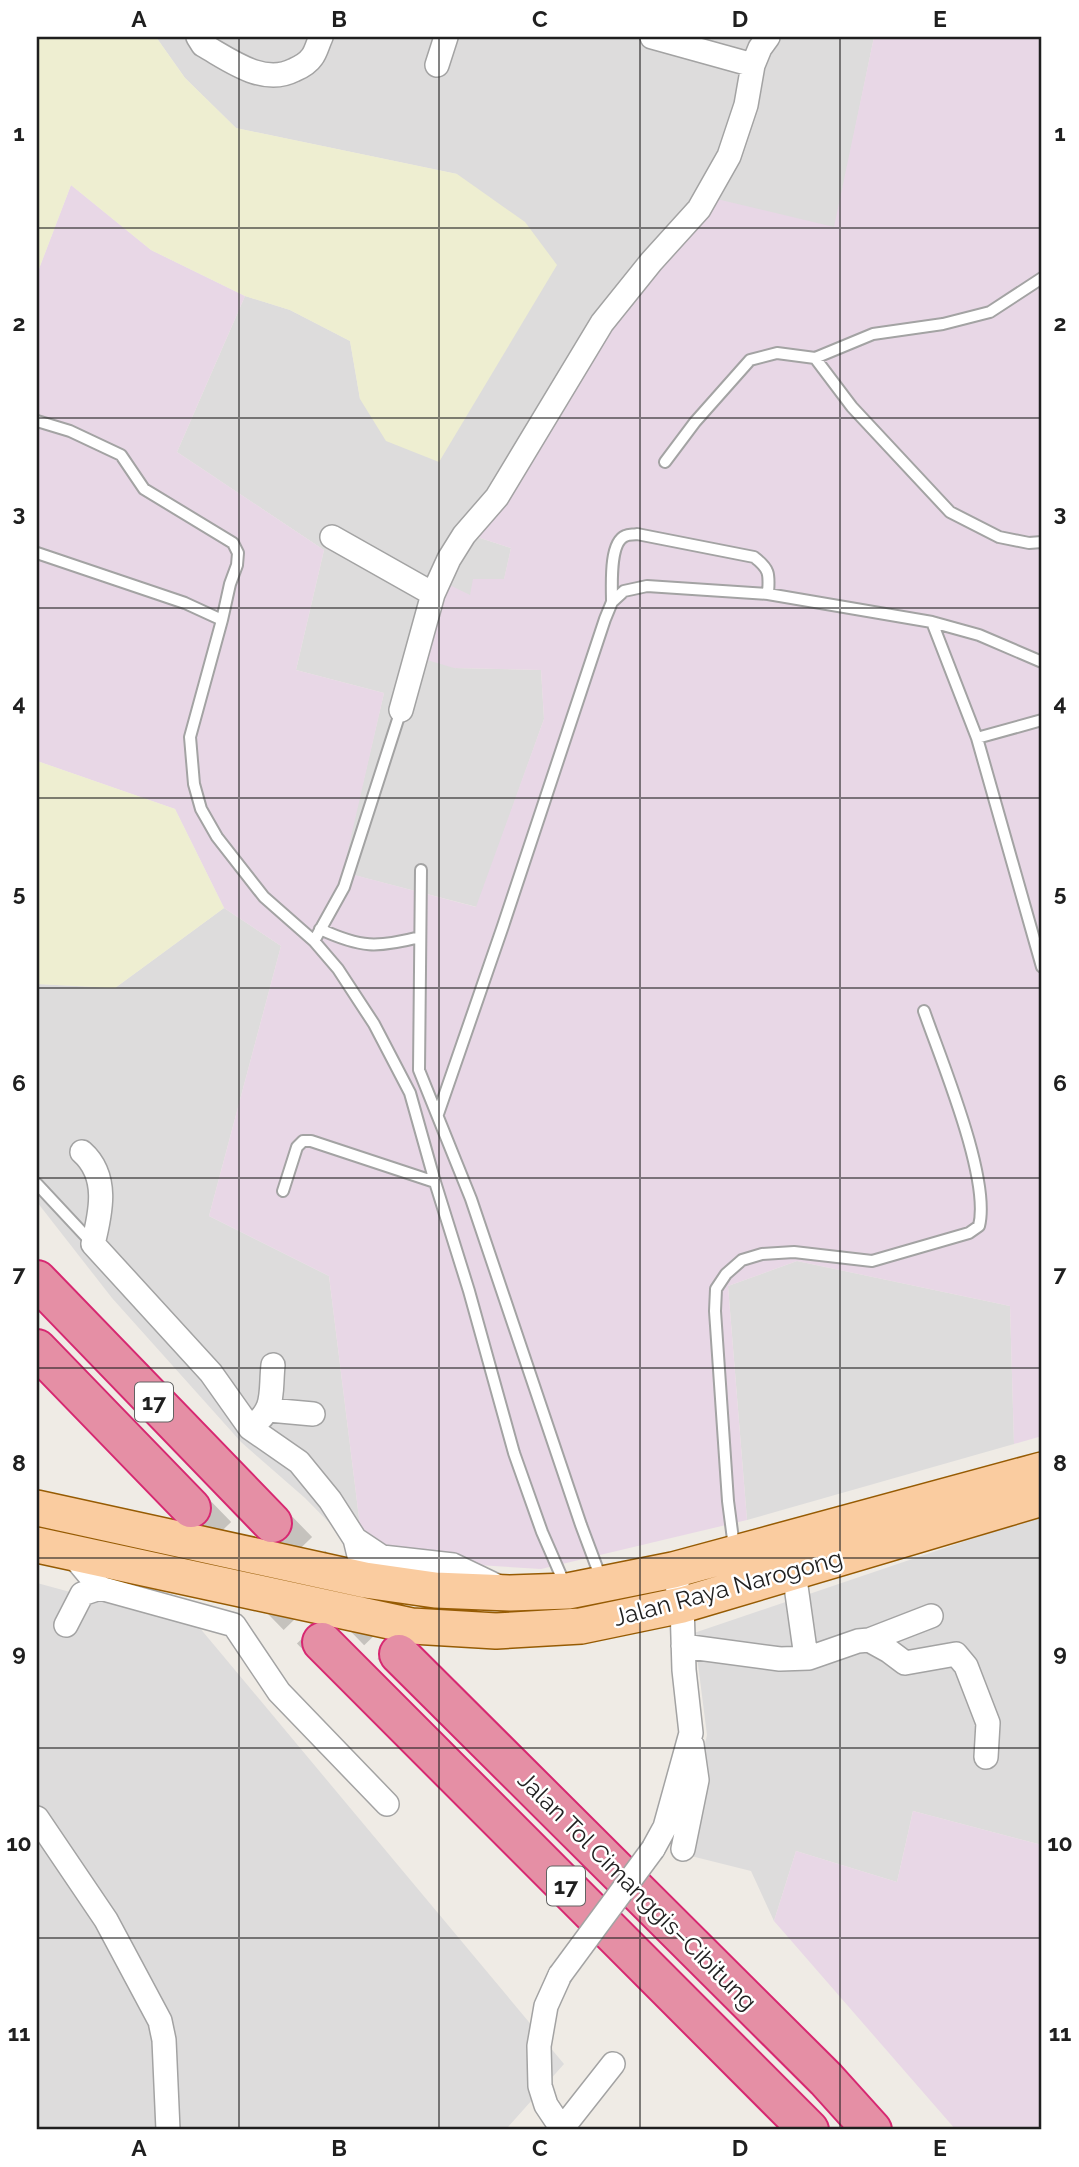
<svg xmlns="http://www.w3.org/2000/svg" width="1079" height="2167" viewBox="0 0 1079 2167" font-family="Raleway,sans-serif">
	<rect width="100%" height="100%" fill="#efebe5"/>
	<path fill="#dddcdc" d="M156,37h718l-39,190 -358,310 34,11 -7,32 -34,16 -35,-17 19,89 87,2 3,49 -67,188 -135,-35 42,-179 -88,-23 28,-120 -147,-98 68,-156 45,14 60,31 10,58 97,-225 -221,-46 -51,-50z
		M224,908l57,38 -72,270 120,60 35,282 -59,-60 -64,-56 -129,-144 -75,-96v-218l78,4z
		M797,1261l213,45 4,138 -267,76 -19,-234z
		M1042,1515v330l-129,-34 -16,71 -101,-31 -22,70 -23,-50 -72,-18 28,-118 -13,-102z
		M37,1583l162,44 365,437 -56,63 4,3h-475z"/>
	<path fill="#e8d7e6" d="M874,37h168v1399l-28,8 -4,-138 -213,-45 -69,25 19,234 -206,49 -177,-11 -35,-282 -120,-60 72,-270 -57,-38 -49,-99 -138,-48v-487l34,-89 80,65 94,46 -68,156 147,98 -28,120 88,23 -41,179 133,35 68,-188 -3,-49 -87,-2 -37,-11 18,-79 35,17 3,-16h31l7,-31 -34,-11 38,-80 189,-261 130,31z
		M913,1811l129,34v285h-86l-182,-209 22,-70 101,31z"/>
	<path fill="#eeeed1" d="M37,37h119l29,41 51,50 221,46 68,48 32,43 -118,197 -53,-21 -26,-42 -10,-58 -60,-31 -45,-14 -94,-46 -80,-65 -34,89z
		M37,761l138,48 49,99 -109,80 -78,-4z"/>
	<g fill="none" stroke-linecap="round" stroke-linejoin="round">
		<path stroke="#c5c2bd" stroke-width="38" stroke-dasharray="38 19" stroke-linecap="butt" d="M191,1508l131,134
			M272,1523l127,131"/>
		<g stroke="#a3a3a3" stroke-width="14">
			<path id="service" d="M815,358l58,-24 70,-10 47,-12 52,-34
				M37,421l33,10 51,24 23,34 89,54 5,10 -1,12 -7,19 -8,36
				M665,462l30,-40 55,-62 27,-7 38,5 37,49 98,105 49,25 30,6 13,-1
				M37,553l148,50 37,17 -32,117 4,47 7,25 16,28 47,60 50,44 24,28 36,55 36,69 25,89
				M612,602c0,-16 -3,-59 13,-66 4,-2 8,-1 12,-2l117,23c17,13 15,18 14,37
				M932,622l45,116 65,229
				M977,738l65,-18
				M421,870l-2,200 52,129 110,326 21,56
				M320,929c41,19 57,19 100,8
				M314,941l30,-54 57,-177
				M438,1114l65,-188 102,-307 7,-17 12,-11 23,-5 121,8 164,28 47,13 63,27
				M37,1184l56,60
				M283,1191l14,-44 6,-6h8l124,41 34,109 45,162 28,79 24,55
				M734,1547l-6,-46 -13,-190 1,-22 10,-15 16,-14 20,-6 32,-2 78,9 97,-28 10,-7c12,-47 -38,-166 -55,-215"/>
		</g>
		<g stroke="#a3a3a3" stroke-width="26">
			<path id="minor" d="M198,37l5,8c27,15 60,41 91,25 7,-3 14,-7 18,-13 4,-5 6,-14 9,-20
				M652,37l101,28
				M437,65l9,-28
				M332,537l101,57
				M401,710l32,-116 16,-35 15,-24 33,-38 105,-174 49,-61 48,-53 30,-53 17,-51 7,-40 7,-17 8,-11
				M82,1152c27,24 19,60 11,92l118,129 39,55 49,34 31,38 25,39 10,41
				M269,1410l44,4
				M250,1428c26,-19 20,-33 23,-63
				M355,1539l27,18 71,8 46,22
				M70,1552l30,36 134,37 45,67 108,112
				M794,1572l12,85
				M66,1625l16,-31 18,-6
				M869,1640l62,-24
				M683,1646l97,13 29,-1 49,-17 11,-1 20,11 16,12 51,-9 10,12 22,57 -2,34
				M37,1818l69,102 54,101 4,19 4,90
				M653,1849l12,-22 26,-94 -7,-63 -2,-65 -9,-35
				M683,1849l14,-69 -5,-35
				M560,1975l-14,31 -7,40 1,40 6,19 16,24
				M561,2130l52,-66"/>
		</g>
		<g stroke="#965b03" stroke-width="38">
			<path id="primary" d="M37,1508l328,72 70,10 75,3 58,-2 105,-21 369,-100
				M37,1545l375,81 84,5 85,-5 101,-21 360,-107"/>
		</g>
		<g stroke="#d72871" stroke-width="42">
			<path id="motorway" d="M37,1280l235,243
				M37,1349l154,159
				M322,1642l487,488
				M399,1654l427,425 46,51"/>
		</g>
		<use href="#service" stroke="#fff" stroke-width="10"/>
		<use href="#minor" stroke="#fff" stroke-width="23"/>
		<use href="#primary" stroke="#facca0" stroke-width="35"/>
		<use href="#motorway" stroke="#e58fa5" stroke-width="38"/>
		<g stroke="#a3a3a3" stroke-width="26" stroke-linecap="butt">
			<path id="minor-bridge" d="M560,1975l93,-126"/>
		</g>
		<use href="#minor-bridge" stroke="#fff" stroke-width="23"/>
	</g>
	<path fill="none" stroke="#1f1f1f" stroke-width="2" stroke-opacity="0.55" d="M239,37v2093M439,37v2093M640,37v2093M840,37v2093M37,228h1005M37,418h1005M37,608h1005M37,798h1005M37,988h1005M37,1178h1005M37,1368h1005M37,1558h1005M37,1748h1005M37,1938h1005"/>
	<g text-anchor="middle" stroke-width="5" stroke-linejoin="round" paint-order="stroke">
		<g fill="#fff" stroke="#626262" stroke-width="2">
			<rect x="135" y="1382.5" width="38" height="39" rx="5"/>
			<rect x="547" y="1866.5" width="38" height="39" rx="5"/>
		</g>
		<g font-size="23" font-weight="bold" fill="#1f1f1f">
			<text x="154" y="1410">17</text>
			<text x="566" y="1894">17</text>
		</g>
		<g font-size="24" fill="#1f1f1f" stroke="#fff">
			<text transform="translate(728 1588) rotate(-15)" y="8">Jalan Raya Narogong</text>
			<text transform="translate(637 1891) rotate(45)" y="8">Jalan Tol Cimanggis–Cibitung</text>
		</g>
	</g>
	<rect width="1079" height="2167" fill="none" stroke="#ffffff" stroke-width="77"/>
	<rect x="38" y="38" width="1002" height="2090" fill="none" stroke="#1f1f1f" stroke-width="2.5"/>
	<g font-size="23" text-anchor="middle" font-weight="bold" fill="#1f1f1f">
		<text x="139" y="27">A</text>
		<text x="339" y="27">B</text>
		<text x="540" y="27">C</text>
		<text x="740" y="27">D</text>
		<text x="940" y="27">E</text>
		<text x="19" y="141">1</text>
		<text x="1060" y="141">1</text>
		<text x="19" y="331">2</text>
		<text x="1060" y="331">2</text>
		<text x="19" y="521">3</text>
		<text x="1060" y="521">3</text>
		<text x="19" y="711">4</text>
		<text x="1060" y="711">4</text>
		<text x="19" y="901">5</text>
		<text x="1060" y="901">5</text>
		<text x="19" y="1091">6</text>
		<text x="1060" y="1091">6</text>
		<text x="19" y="1281">7</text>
		<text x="1060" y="1281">7</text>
		<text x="19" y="1471">8</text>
		<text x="1060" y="1471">8</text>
		<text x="19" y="1661">9</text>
		<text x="1060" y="1661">9</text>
		<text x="19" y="1851">10</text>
		<text x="1060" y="1851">10</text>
		<text x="19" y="2041">11</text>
		<text x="1060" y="2041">11</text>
		<text x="139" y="2156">A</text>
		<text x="339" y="2156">B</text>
		<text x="540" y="2156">C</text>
		<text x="740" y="2156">D</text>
		<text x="940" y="2156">E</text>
	</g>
</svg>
